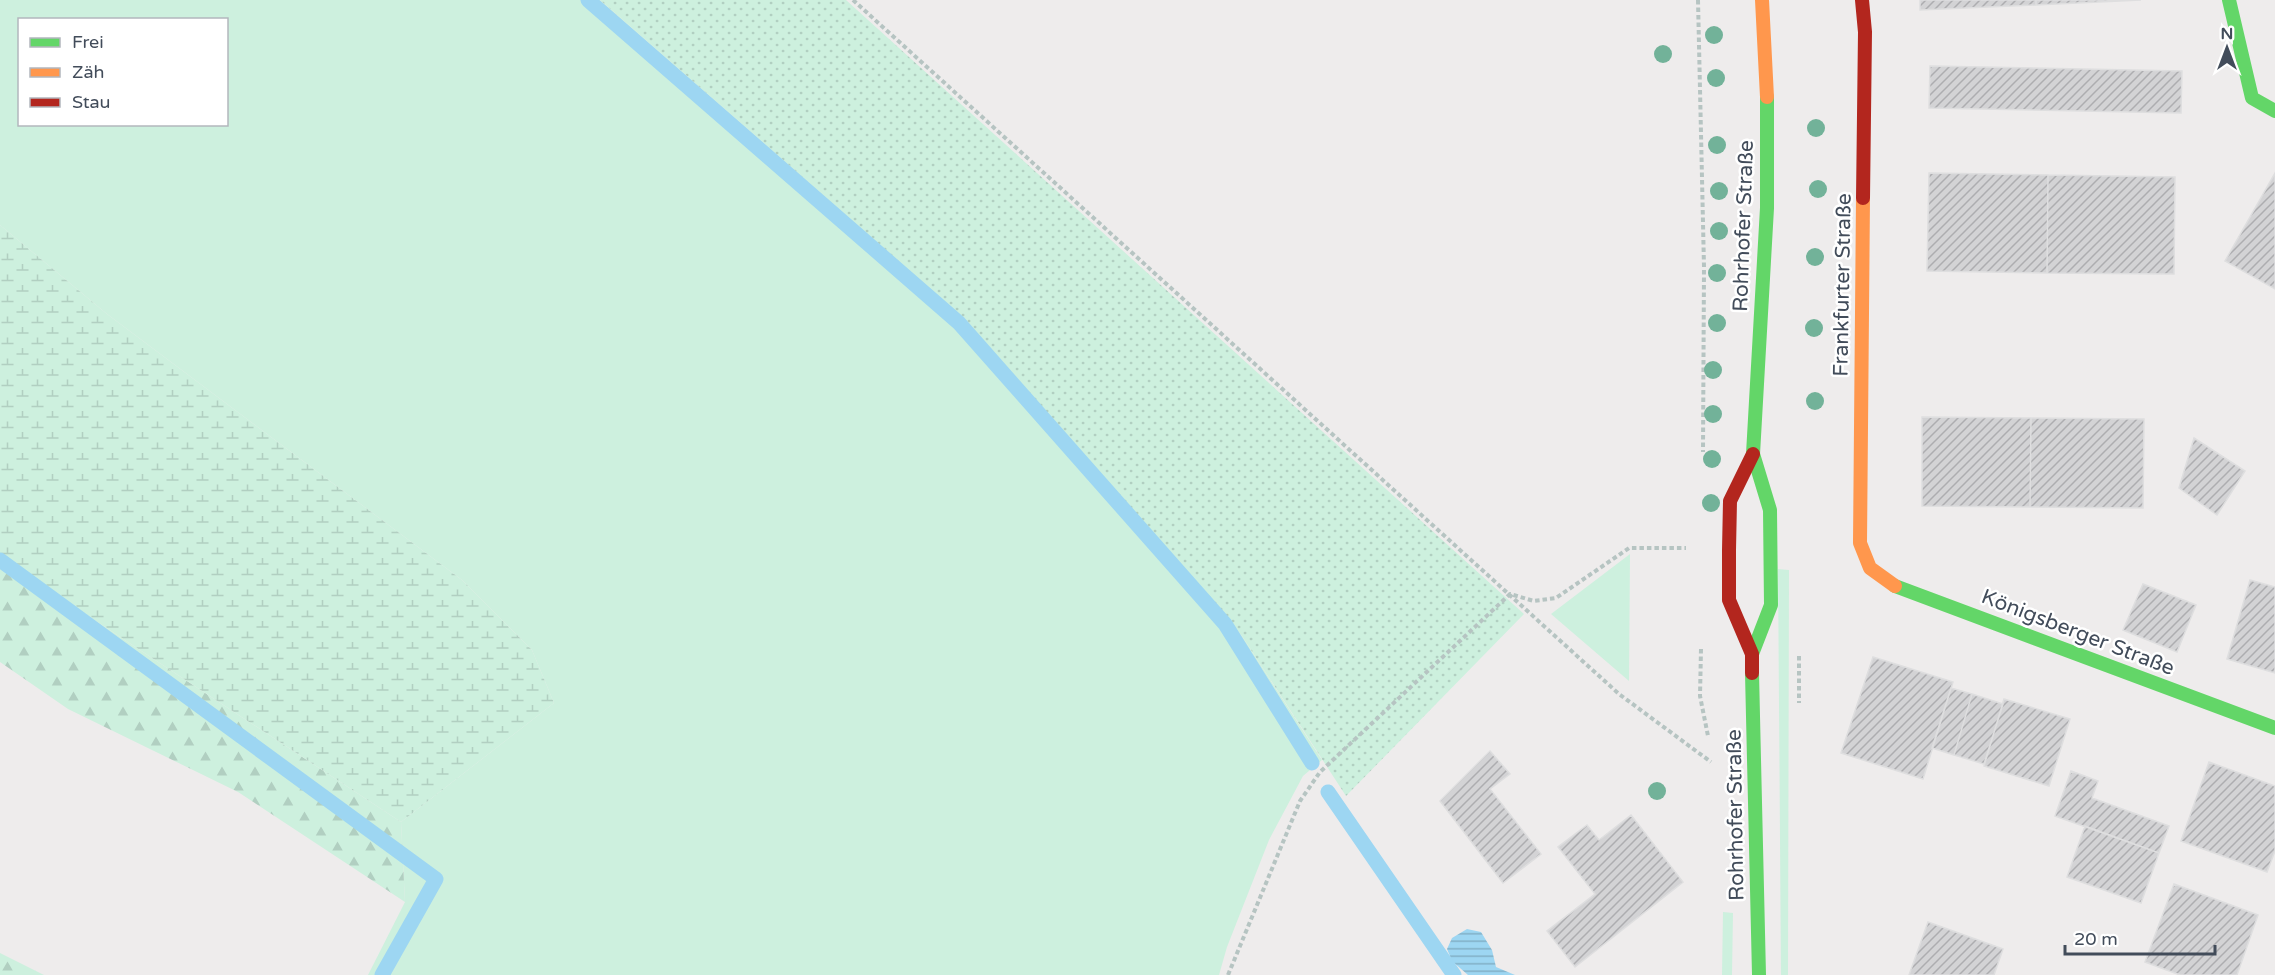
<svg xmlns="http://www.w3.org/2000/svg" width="2275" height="975" viewBox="0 0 2275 975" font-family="'Varela Round',sans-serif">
	<defs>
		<pattern id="forest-firs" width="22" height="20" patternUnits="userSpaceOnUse" patternTransform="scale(1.5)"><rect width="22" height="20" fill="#cdf0de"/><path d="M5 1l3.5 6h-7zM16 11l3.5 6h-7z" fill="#b1cfc1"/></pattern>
		<pattern id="wetland-marsh" width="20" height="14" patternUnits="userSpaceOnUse" patternTransform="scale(1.5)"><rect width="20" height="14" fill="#cdf0de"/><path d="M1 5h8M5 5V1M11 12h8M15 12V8" fill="none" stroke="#b1cfc1"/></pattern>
		<pattern id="garden-dots" width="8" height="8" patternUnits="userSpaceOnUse" patternTransform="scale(1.5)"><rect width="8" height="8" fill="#cdf0de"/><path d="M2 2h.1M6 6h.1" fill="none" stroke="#b1cfc1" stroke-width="1.8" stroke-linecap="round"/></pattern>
		<pattern id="water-rules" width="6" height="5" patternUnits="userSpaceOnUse" patternTransform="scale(1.5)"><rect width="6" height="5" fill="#9dd6f2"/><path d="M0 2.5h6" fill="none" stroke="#82b0c7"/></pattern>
		<pattern id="building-hatch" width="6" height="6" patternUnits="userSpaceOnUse" patternTransform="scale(1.5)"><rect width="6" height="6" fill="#d3d3d5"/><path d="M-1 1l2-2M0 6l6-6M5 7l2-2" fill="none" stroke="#adadb0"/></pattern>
	</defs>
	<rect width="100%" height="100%" fill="#eeecec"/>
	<path fill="#cdf0de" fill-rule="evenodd" d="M0,0h600l365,318 277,318 80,124 -19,16 -34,64 -42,107 -8,28h-851l37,-73 -4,-80 153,-119 -22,-53 -70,-70 -355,-266 -107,-89zM20,20h206v104h-206z
		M1630,554l-1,127 -78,-67z
		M1778,569l11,1 -1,405h-7z
		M1723,912l10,1 -1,62h-10z"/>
	<path fill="url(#forest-firs)" d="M0,554l49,36 352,232 4,80 -167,-110 -170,-83 -68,-47z
		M0,953l44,22h-44z"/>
	<path fill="url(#wetland-marsh)" d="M0,225l107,89 355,266 70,70 22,53 -153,119 -352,-232 -49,-36z"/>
	<path fill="url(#garden-dots)" d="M600,0h246l678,614 -178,182 -104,-160 -277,-317z"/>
	<path fill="url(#water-rules)" d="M1467,929l14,3 11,18 4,17 19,8h-47l-16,-14 -5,-12 5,-11z"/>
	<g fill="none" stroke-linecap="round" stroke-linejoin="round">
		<path stroke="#9dd6f2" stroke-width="15" d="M588,0l371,323 266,301 87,139
			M0,560l436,319 -54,96
			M1328,792l126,183"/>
	</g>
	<path fill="url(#building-hatch)" stroke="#dededf" stroke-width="1.5" d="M1920,0h116v5l-116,5z
		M2036,0h105l-105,5z
		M1930,66l252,5 -1,42 -252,-5z
		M1929,173l119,2 -1,98 -120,-2z
		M2275,173v116l-50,-28z
		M2048,175l127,2 -1,97 -127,-1z
		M1922,417l109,1 -1,89 -108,-1z
		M2031,418l113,1 -1,89 -113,-1z
		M2194,438l51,33 -28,44 -38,-27z
		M2250,580l25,7v86l-48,-14z
		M2143,584l53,21 -19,47 -54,-22z
		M1873,657l80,25 -30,97 -82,-26z
		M1951,688l21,6 -18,61 -22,-7z
		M1972,694l31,10 -19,60 -30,-9z
		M2004,699l66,20 -21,67 -65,-20z
		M1490,751l20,23 -20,15 51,65 -38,29 -63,-82z
		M2209,762l66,24v65l-8,21 -86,-31z
		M2071,771l27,10 -6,17 77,28 -10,27 -104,-37z
		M1631,815l52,67 -108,85 -28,-36 48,-37 -37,-47 29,-22 12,15z
		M2085,826l74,27 -18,50 -74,-26z
		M2174,884l84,31 -21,60h-57l-35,-13z
		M1928,922l75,27 -9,26h-85z"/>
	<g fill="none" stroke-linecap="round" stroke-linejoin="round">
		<path stroke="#b6c4c2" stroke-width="4" stroke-dasharray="4.5 3" stroke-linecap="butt" d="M853,0l766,694 92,68
			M1698,0l6,267 -1,185
			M1701,649l-1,47 8,40
			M1799,656v47
			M1228,975l72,-174 20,-29 190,-178 24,7 22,-3 73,-50h57"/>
		<path stroke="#63d668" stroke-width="14" d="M2229,0l23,98 23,13
			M1895,586l380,142
			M1752,654l19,-49 -1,-95 -17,-56 14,-246v-111
			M1752,673l7,302"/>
		<path stroke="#ff974d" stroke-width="14" d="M1762,0l5,97
			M1863,198l-3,345 10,25 25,18"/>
		<path stroke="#b3261e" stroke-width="14" d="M1862,0l3,32 -2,166
			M1752,673v-19l-23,-54v-50l1,-49 23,-47"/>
	</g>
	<g fill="#72b299">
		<circle cx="1714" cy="35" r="9"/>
		<circle cx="1663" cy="54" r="9"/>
		<circle cx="1716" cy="78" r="9"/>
		<circle cx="1816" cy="128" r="9"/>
		<circle cx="1717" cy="145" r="9"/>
		<circle cx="1818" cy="189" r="9"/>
		<circle cx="1719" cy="191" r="9"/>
		<circle cx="1719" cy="231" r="9"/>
		<circle cx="1815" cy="257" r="9"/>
		<circle cx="1717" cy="273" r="9"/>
		<circle cx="1717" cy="323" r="9"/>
		<circle cx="1814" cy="328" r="9"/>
		<circle cx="1713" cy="370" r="9"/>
		<circle cx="1815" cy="401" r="9"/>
		<circle cx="1713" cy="414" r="9"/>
		<circle cx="1712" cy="459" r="9"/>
		<circle cx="1711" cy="503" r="9"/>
		<circle cx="1657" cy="791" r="9"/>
	</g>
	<g text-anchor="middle" stroke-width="5" stroke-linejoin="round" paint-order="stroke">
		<g font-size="21" fill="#424c5a" stroke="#fff">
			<text transform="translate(1743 226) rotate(-88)" y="7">Rohrhofer Straße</text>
			<text transform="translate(1842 285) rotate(-89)" y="7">Frankfurter Straße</text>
			<text transform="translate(2078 632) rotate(21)" y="7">Königsberger Straße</text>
			<text transform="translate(1735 815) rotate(-91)" y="7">Rohrhofer Straße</text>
		</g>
	</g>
	<rect x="18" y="18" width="210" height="108" fill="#ffffff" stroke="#b3b7bd" stroke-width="1.5"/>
	<rect x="30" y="38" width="30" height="9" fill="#63d668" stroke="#b3b7bd" stroke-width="1.5"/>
	<text x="72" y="48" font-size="18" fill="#424c5a">Frei</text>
	<rect x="30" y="68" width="30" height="9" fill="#ff974d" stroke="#b3b7bd" stroke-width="1.5"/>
	<text x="72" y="78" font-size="18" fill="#424c5a">Zäh</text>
	<rect x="30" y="98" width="30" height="9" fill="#b3261e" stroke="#b3b7bd" stroke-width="1.5"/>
	<text x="72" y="108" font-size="18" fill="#424c5a">Stau</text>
	<g transform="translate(2227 48)" stroke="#ffffff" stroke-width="4.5" paint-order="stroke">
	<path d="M0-4.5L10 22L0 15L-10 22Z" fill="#424c5a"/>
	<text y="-9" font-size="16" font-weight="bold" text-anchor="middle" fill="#424c5a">N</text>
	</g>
	<path d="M2065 945v9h150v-9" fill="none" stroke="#424c5a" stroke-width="3"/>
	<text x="2074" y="945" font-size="18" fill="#424c5a" stroke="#ffffff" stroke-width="4.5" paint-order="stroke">20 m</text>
</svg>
